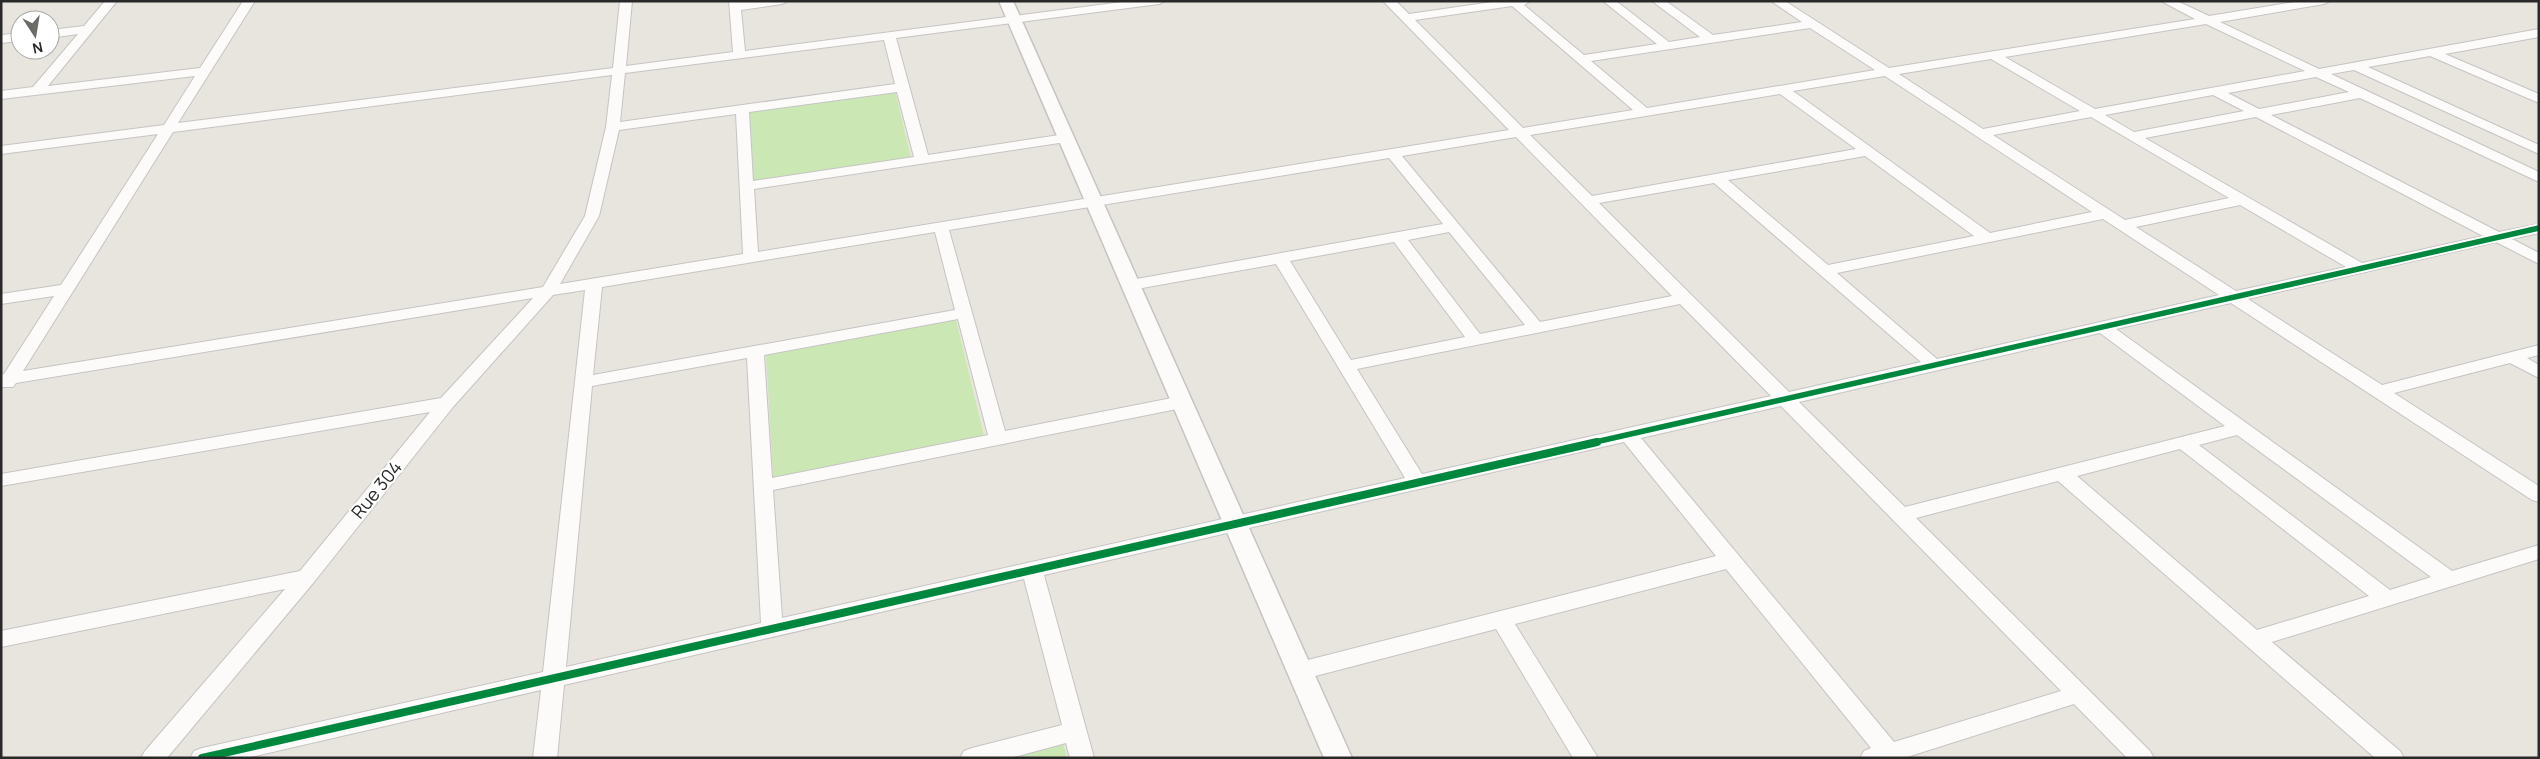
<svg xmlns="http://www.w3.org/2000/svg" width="2540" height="759" viewBox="0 0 2540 759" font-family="Manrope,sans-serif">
	<rect width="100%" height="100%" fill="#e8e5de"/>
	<path fill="#cbe8b4" d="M895,91l16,67 -160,24 -3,-72z
		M956,320l28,116 -211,41 -7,-123z
		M1062,739l5,19h-79z"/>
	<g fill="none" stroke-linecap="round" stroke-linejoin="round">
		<g stroke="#c5c4c4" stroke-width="2">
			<path id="minor" d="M105,1h12l-69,85 152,-18 43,-67h12l-77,122 435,-55 7,-67h12l-6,65 107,-14 -4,-51h59l-6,3 -41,6 4,41 385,-50h35l-6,3 -263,34 32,117 138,-21 7,4 -7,4 -312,47 4,63 751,-122 -126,-129h13l13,13 90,-13h32l-7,4 60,50 73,-11 -54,-43h13l53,41 31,-5 -48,-36h14l47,34 89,-13 -31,-21h14l104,67 306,-49 -34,-18h16l32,15 92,-15h29l-6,3 -104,18 99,47 220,-40v8l-94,17 94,40v9l-109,-47 -62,11 171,78v9l-185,-84 -23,4 208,98v10l-179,-84 -89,17 228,117 40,-8v9l-27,6 27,14v11l-43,-22 -248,57 134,86 157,-40v10l-12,3 12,7v13l-29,-15 -116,30 145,93v16l-7,-2 -301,-197 -115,26 336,242 87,-26v14l-267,83 128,109 4,7h-29l-317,-277 -142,37 234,233 4,7h-27l-53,-54 -170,54h-44l4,-7 7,-3 -145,-179 -211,55 83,134h-25l-77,-129 -196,51 -8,-3 -3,-6 3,-6 8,-3 416,-106 -92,-114 -580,133 50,183h-24l-4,-15 -56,15h-50l4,-7 8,-3 90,-23 -38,-146 -460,106 -7,73h-24l8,-68 -295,68h-56l4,-7 8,-3 341,-76 42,-382 -32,5 -100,112 -139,175 -147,176h-26l4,-7 140,-162 -284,58v-16l299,-60 130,-159 -429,74v-12l440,-76 92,-100 -517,85 -3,4h-12v-12l3,-1 50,-78 -53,8v-10l60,-9 97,-151 -157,20v-8l163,-21 31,-49 -194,23v-8l32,-4 45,-53 -28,4v-8l34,-4zM1512,6l121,104 -110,18 -108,-108zM2206,24l99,47 -210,38 -90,-52zM1810,28l65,42 -228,38 -56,-47zM884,40l11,44 -275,38 5,-49zM1991,59l89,52 -97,18 -84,-55zM612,75l-6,52 -21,89 -42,71 -520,84 150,-239zM1885,76l207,136 -102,21 -197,-142zM2316,77l33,15 -90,17 -31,-16zM897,92l17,65 -161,24 -4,-69zM1780,94l76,55 -264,47 -62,-61zM2213,95l31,16 -110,21 -29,-17zM736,114l7,140 -183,30 39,-68 20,-86zM2091,117l138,81 -104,22 -132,-85zM2256,117l227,119 -121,27 -217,-125zM1516,137l156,159 -132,26 -138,-166zM1865,156l109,80 -146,29 -100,-85zM1389,158l54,66 -312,56 -8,5 8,5 145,-26 129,214 -623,140 -9,-128 409,-82 6,-2 3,-4 -3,-4 -6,-2 -177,35 -56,-201zM1714,183l207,179 -132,30 -190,-189zM2240,205l106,62 -110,24 -100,-64zM2103,219l116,76 -282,64 -100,-86zM935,232l20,78 -362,65 9,-88zM1449,232l76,93 -45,9 -72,-94zM1394,242l71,95 -114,23 -61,-99zM1680,304l91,92 -349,78 -65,-105zM958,319l30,116 -216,43 -8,-123zM2100,333l125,93 -320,81 -106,-105zM747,358l14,265 -195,44 26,-281zM1781,406l280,285 -167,51 -253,-304zM2237,435l194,142 -41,13 -191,-145zM2180,449l189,147 -112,34 -180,-154z
				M20,33v8l-19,2v-8z"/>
		</g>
		<g stroke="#c5c4c4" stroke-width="3">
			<path id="tertiary" d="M999,1h14l339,757h-28z"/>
		</g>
		<use href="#minor" fill="#fcfbfa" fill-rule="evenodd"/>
		<use href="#tertiary" fill="#fcfbfa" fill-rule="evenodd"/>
		<g stroke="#fff" stroke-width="9">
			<path id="cycleway-far1" d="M1591,443l948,-215"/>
		</g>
		<g stroke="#fff" stroke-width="11">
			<path id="cycleway" d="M202,758l1395,-316"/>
		</g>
		<use href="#cycleway-far1" stroke="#00873e" stroke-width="5.5"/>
		<use href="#cycleway" stroke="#00873e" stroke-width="8"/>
	</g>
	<g text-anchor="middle" stroke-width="4.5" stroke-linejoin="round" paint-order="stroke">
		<g font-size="18" fill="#292929" stroke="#fff">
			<text transform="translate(377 490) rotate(-51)" y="6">Rue 304</text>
		</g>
	</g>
	<rect width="2540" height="759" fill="none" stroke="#292929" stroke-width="5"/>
	<g transform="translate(35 35) rotate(168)"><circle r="24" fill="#ffffff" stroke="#a9a9a9"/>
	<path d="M0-4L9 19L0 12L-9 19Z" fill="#6c6b68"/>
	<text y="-8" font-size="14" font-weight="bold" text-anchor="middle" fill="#292929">N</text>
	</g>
</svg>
